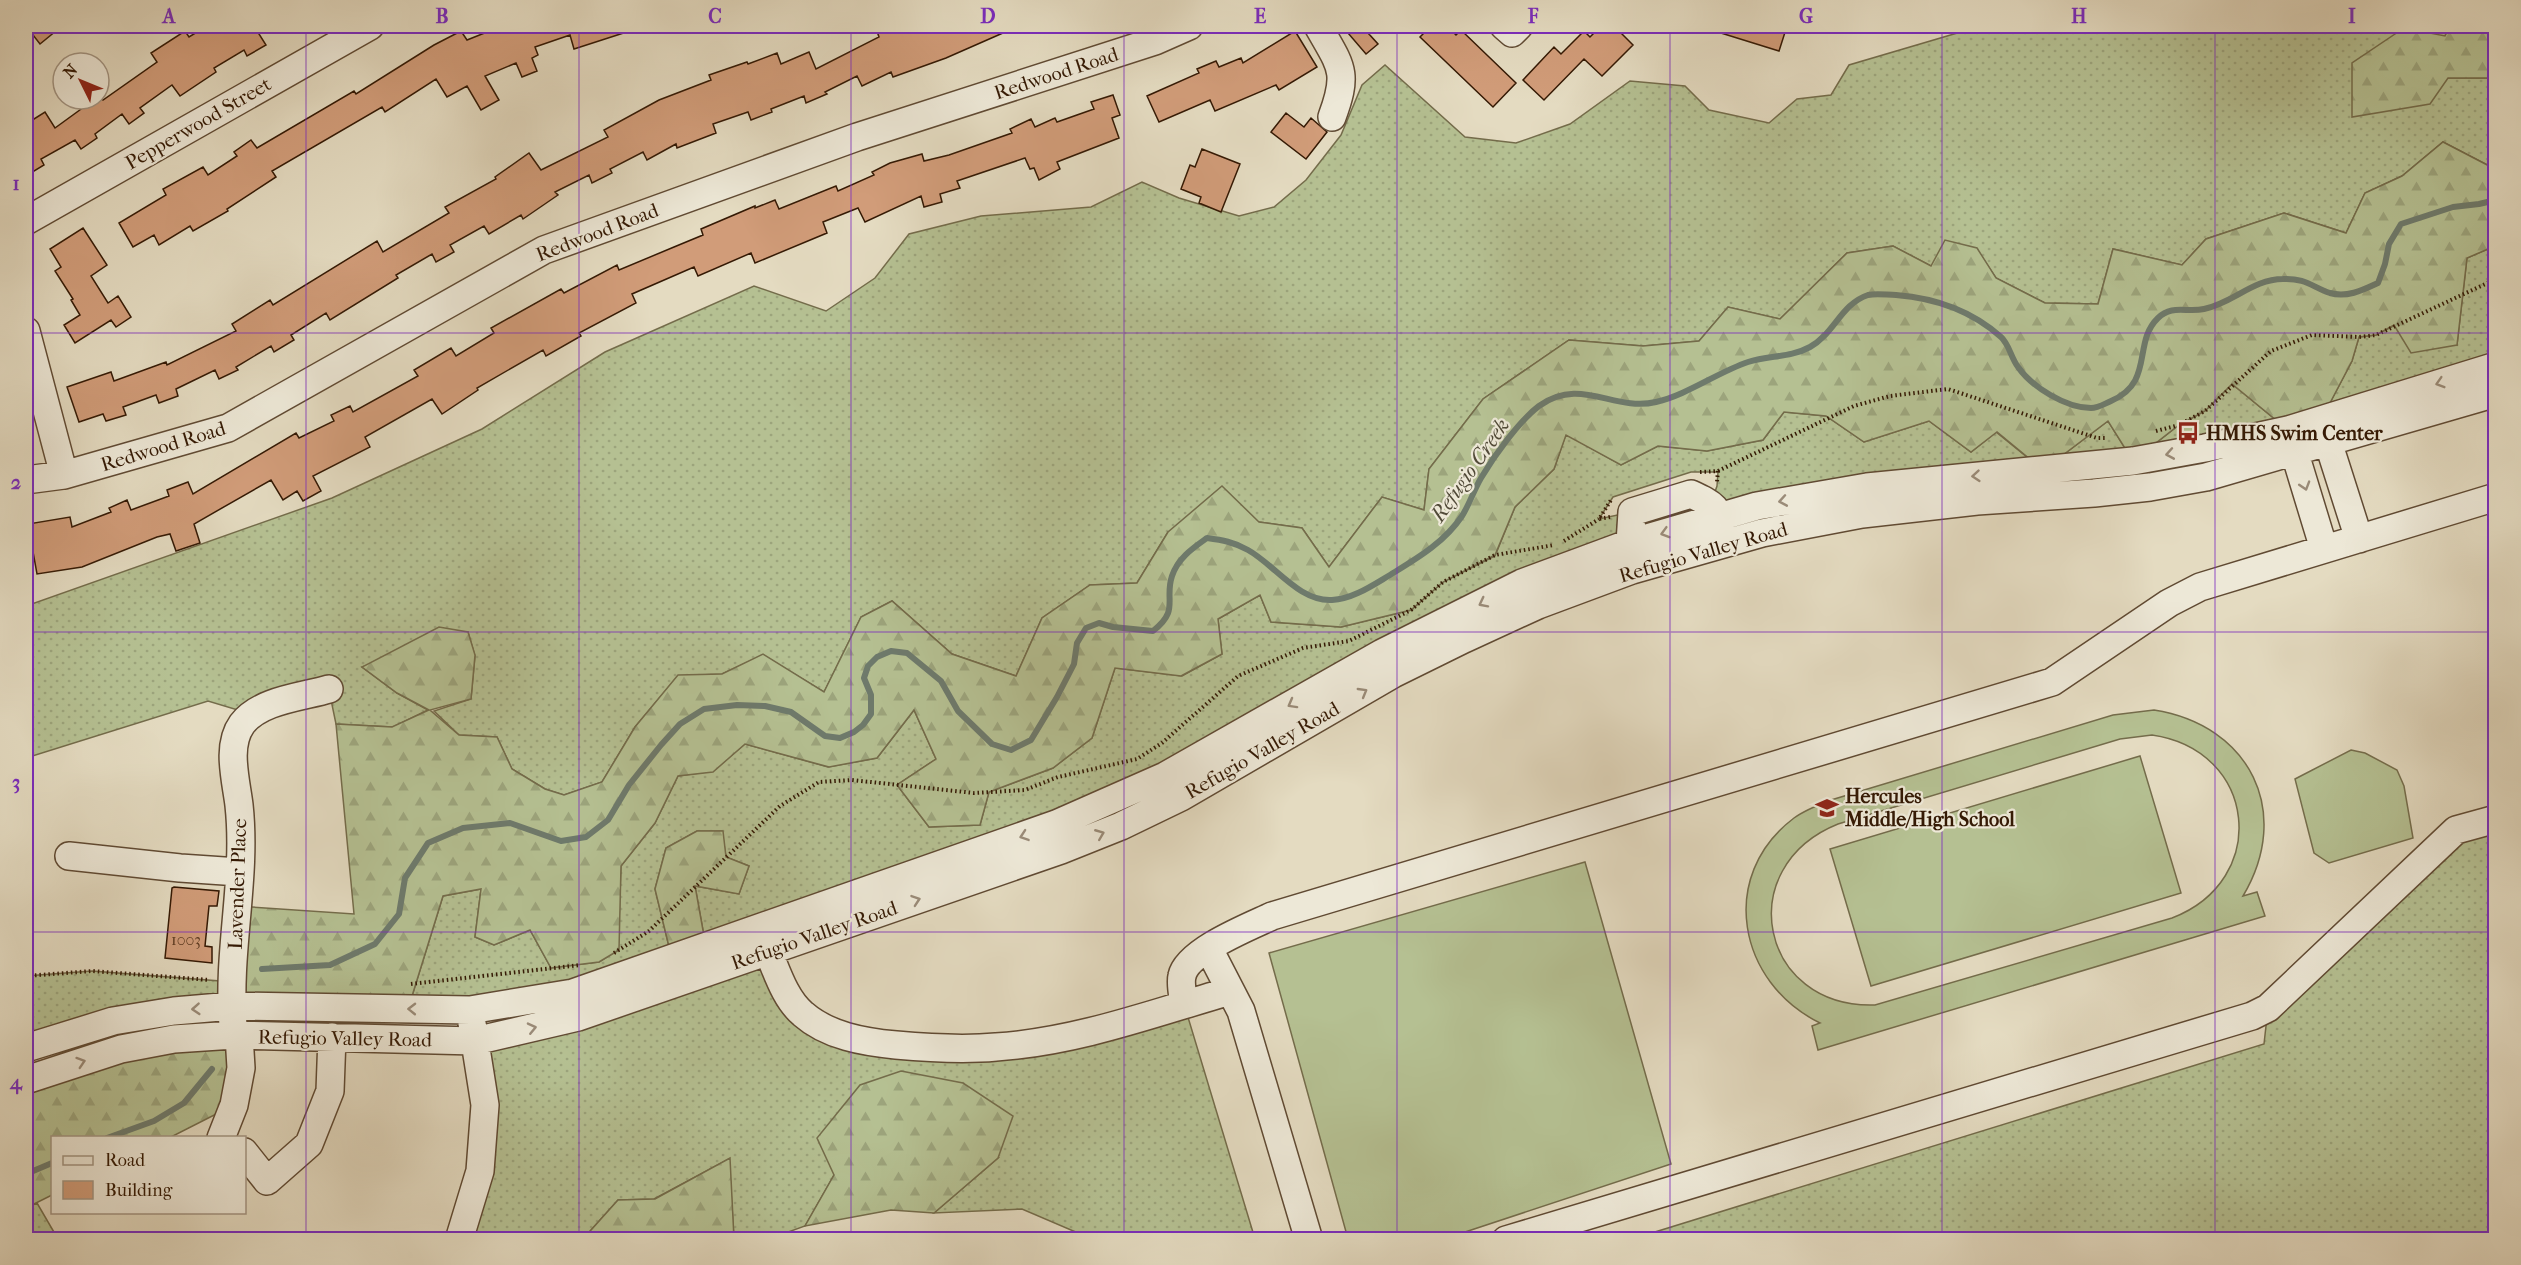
<svg xmlns="http://www.w3.org/2000/svg" width="2521" height="1265" viewBox="0 0 2521 1265" font-family="'IM FELL French Canon',serif">
	<defs>
		<pattern id="grass-dots" width="8" height="8" patternUnits="userSpaceOnUse" patternTransform="scale(1.5)"><rect width="8" height="8" fill="#b5c092"/><path d="M2 2h.1M6 6h.1" fill="none" stroke="#9ca47c" stroke-width="1.8" stroke-linecap="round"/></pattern>
		<pattern id="forest-firs" width="22" height="20" patternUnits="userSpaceOnUse" patternTransform="scale(1.5)"><rect width="22" height="20" fill="#b5c092"/><path d="M5 1l3.5 6h-7zM16 11l3.5 6h-7z" fill="#9ca47c"/></pattern>
	</defs>
	<rect width="100%" height="100%" fill="#e4dbc1"/>
	<filter id="stains"><feTurbulence type="fractalNoise" baseFrequency=".00333" numOctaves="4"/><feColorMatrix values="0 0 0 0 .2 0 0 0 0 .09 0 0 0 0 .02 0 0 0 .5 -.17"/></filter>
	<radialGradient id="worn" r=".72"><stop offset=".6" stop-color="#630" stop-opacity="0"/><stop offset="1" stop-color="#630" stop-opacity=".3"/></radialGradient>
	<path fill="url(#grass-dots)" stroke="#746c4b" stroke-width="1.5" d="M1981,26h469l-5,10 3,42h47v91l-52,-27 -41,34 -37,17 -19,40 -62,-20 -78,26 -24,26 -69,-16 -15,55 -53,-1 -49,-25 -20,-30 -45,18 -38,-20 -46,7 -67,66 -52,-12 -29,34 -56,5 -74,-6 -86,59 -54,70 -5,41 -42,-13 -53,70 -27,-39 -43,-6 -91,10 -31,51 -47,2 -48,33 -26,58 -64,-22 -60,-53 -31,16 -37,75 -61,-37 -41,19 -44,2 -43,51 -33,55 -38,13 -19,-6 -33,-20 -15,-32 -38,-2 -25,-24 37,-12 4,-43 -7,-24 -106,35 35,26 31,17 -35,17 -57,-3 -7,-34 -78,24 -43,-13 -182,57v-152l306,-108 150,-69 123,-77 149,-66 72,25 49,-33 34,-44 72,-18 110,-9 51,-25 37,16 60,18 35,-9 32,-27 35,-45 21,-50 23,-20 80,72 51,6 54,-19 60,-43 55,5 24,24 60,13 28,-24 34,-4 18,-30z
		M2495,246v120l-174,54 31,-59 7,-24 17,-2 19,-10 62,20 10,-87z
		M2232,384l56,46c-52,11 -104,25 -157,31 -136,17 -277,16 -410,56l-10,-14 6,-17 1,-14h-27l-78,25 -14,22 33,-7 -2,31 -108,40 -140,70 -217,123 -109,48 -350,123 -11,-61 44,8 10,-28 -23,-9 -4,-26h-25l-31,17 -11,41 17,70 -99,34 -103,17 -62,-1 35,-113 38,-7 -6,48 19,8 36,-15 21,38 48,-6 19,-12 3,-84 34,-43 23,-47 35,-5 32,-27 83,23 49,-9 37,-48 22,49 -39,26 32,42 51,-2 9,-33 64,-24 39,-30 23,-70 67,8 40,-22 -4,-35 42,-24 11,27 70,5 70,-17 32,-28 52,-26 20,-49 39,-38 12,-35 55,31 37,-19 49,5 56,-11 21,-28 42,4 38,26 65,-21 42,31 25,-20 47,38 65,-49 25,40 46,-36 26,-14z
		M2495,819v420l-866,1 635,-196 4,-36 188,-178z
		M768,951l33,62 154,36 229,-45 71,235h-163l-70,-30 -88,4 64,-55 -164,17 -29,51 -36,13h-35l-5,-80 -75,40 -36,1 -35,39 -124,1 21,-69 -5,-130z
		M92,971l141,11 -1,24 -206,42v-72z
		M37,1203l21,36h-32v-31z"/>
	<path fill="url(#forest-firs)" stroke="#746c4b" stroke-width="1.5" d="M2450,26h45v52h-47l-18,26 -78,13v-54l52,-35 41,8z
		M2443,142l52,27v77l-28,12 -10,87 -46,8 -17,-28 -18,10 -17,2 -7,24 -31,59 -33,10 -56,-46 -27,27 -26,14 -46,36 -25,-40 -65,49 -46,-38 -26,20 -42,-31 -65,21 -38,-26 -42,-4 -21,28 -56,11 -49,-5 -37,19 -55,-30 -12,34 -39,38 -20,48 -52,27 -32,28 -70,17 -70,-5 -11,-27 -42,24 4,35 -41,22 -66,-8 -23,70 -39,30 -64,24 -9,33 -51,2 -32,-42 39,-26 -22,-49 -37,48 -48,9 -84,-23 -32,28 -35,4 -23,47 -34,43 -2,84 -20,12 -48,6 -21,-38 -36,15 -19,-8 6,-48 -38,7 -35,113 -176,-3 5,-100 117,8 -18,-190 56,3 37,-17 -32,-17 -35,-26 77,-40 29,5 7,23 -4,44 -41,11 29,25 38,2 15,32 33,20 19,6 38,-13 33,-55 43,-52 44,-1 41,-20 61,38 37,-75 31,-16 60,53 64,22 26,-58 48,-33 47,-2 31,-51 54,-46 37,36 43,6 27,39 53,-70 42,13 5,-41 54,-70 86,-59 74,6 56,-5 29,-34 52,12 67,-66 46,-7 38,20 14,-26 32,8 19,30 49,25 53,1 15,-55 69,16 24,-26 78,-26 62,20 19,-40 37,-17z
		M697,831h26l3,26 23,9 -10,28 -44,-8 11,61 -34,12 -17,-70 11,-41z
		M234,1035v70l-63,32 -119,1v57l-26,13v-128z
		M901,1071l62,12 50,33 -15,42 -64,55 -43,-3 -86,16 29,-51 -17,-37 43,-53z
		M730,1158l4,81h-151l35,-39 37,-1z"/>
	<path fill="#b5c092" stroke="#746c4b" stroke-width="1.5" fill-rule="evenodd" d="M2154,710c96,15 139,102 89,186l14,-4 8,24 -447,134 -6,-24 8,-3c-82,-40 -103,-147 -26,-205 11,-8 24,-13 37,-18l282,-85zM2152,735c105,15 119,145 20,183l-297,87c-115,4 -144,-138 -37,-181l282,-85z
		M2351,750l14,3 32,17 7,16 9,52 -84,25 -15,-10 -19,-74z
		M2140,756l41,137 -310,93 -41,-137z
		M1585,862l86,302 -227,75h-96l-79,-286z"/>
	<g fill="none" stroke-linecap="round" stroke-linejoin="round">
		<path stroke="#6e7a6c" stroke-width="6" d="M262,969l68,-4 45,-21 24,-30 6,-36 23,-35 35,-15 47,-5 51,18 25,-4 22,-17 21,-35 32,-40 19,-21 24,-15 33,-4 28,1 26,6 34,24 15,2 14,-6 9,-7 8,-11v-19l-7,-17 4,-12 9,-9 14,-6 16,2 34,28 17,30 34,33 19,6 20,-10 26,-43 17,-33 3,-21 9,-15 13,-5 14,4 40,4c27,-21 11,-31 19,-55 6,-18 21,-28 35,-38 15,2 27,4 41,12 27,15 51,52 84,50 21,-1 41,-15 58,-25 26,-16 54,-32 72,-59 7,-11 12,-26 19,-38 13,-22 38,-57 58,-72 42,-30 74,6 117,-4 31,-7 62,-30 92,-40 21,-7 42,-4 62,-15 24,-13 31,-43 58,-52 9,-2 19,0 28,0 38,3 76,16 105,42 8,7 10,21 17,30 14,20 48,41 73,41 7,0 13,-4 20,-7 44,-19 21,-58 47,-83 14,-14 29,-5 46,-9 29,-6 49,-30 79,-30 23,-1 29,8 47,14 17,5 33,-3 48,-10l7,-19 4,-20 12,-20 52,-17 26,-3 17,-4
			M107,1138l47,-17 30,-18 28,-34
			M26,1174l26,-11"/>
	</g>
	<path fill="#d19c79" stroke="#341904" stroke-width="1.5" d="M26,26h36l-22,18z
		M207,26h47l12,19 -19,11 -3,-6 -30,18 2,4 -36,24 -8,-11 -32,23 4,5 -15,11 -7,-10 -27,20 2,4 -16,11 -6,-9 -34,19 3,6 -18,11v-52l19,-12 10,16 40,-29h4v-3l4,4 54,-38 -6,-9 34,-22 4,6z
		M502,26h133l1,3 -62,20 -4,-14 -35,12 3,8 -6,3 5,13 -15,6 -6,-14 -31,13 14,24 -18,10 -14,-24 -20,11 -11,-18 -51,33 -3,-5 -110,64 4,6 -49,32 1,2 -35,20 -3,-5 -31,19 -5,-10 -21,12 -14,-24 47,-28 -3,-6 40,-22 5,8 29,-19 -3,-4 17,-12 6,8 97,-57 2,3 78,-49 27,-14 6,9z
		M875,26h47l3,7 17,-7h77l-73,32 -53,19 -2,-5 -29,14 -5,-10 -32,16 2,2 -21,9 -2,-7 -33,13 1,3 -21,8 -3,-8 -35,12 3,9 -39,15 -1,-4 -29,16 -4,-8 -33,17 2,4 -20,10 -3,-8 -34,17 3,3 -35,24 -2,-4 -32,19 -5,-8 -34,19 4,7 -18,10 -4,-8 -36,21 2,3 -68,42 -4,-7 -35,22 3,5 -20,12 -3,-6 -35,21 2,3 -19,9 -4,-9 -39,19 2,7 -19,7 -3,-8 -33,12 3,8 -20,6 -3,-7 -24,8 -12,-35 44,-15 3,9 52,-19 1,3 69,-34 -4,-7 38,-24 3,5 104,-64 6,11 66,-39 -4,-6 51,-28 -1,-2 34,-24 12,17 67,-33 -4,-7 55,-30 52,-20 -2,-5 38,-13 1,2 29,-11 4,11 28,-12 7,17 63,-32z
		M1342,26h38l-11,8 9,10 -12,10z
		M1431,26h16l9,9 5,-5 55,53 -23,24 -73,-70z
		M1601,26h13l19,19 -31,31 -18,-17 -40,41 -21,-20 31,-33 7,7 23,-23 6,6z
		M1709,26h78l-8,25 -71,-22z
		M1295,31l22,36 -38,23 -3,-5 -61,26 -5,-11 -51,22 -12,-26 52,-23 -2,-4 19,-8 3,6 22,-9 2,5z
		M1113,95l7,20 -8,3 7,20 -62,24 3,7 -21,11 -5,-12 -4,1 -5,-11 -68,23 3,7 -20,6 2,8 -18,5 -3,-11 -56,26 -7,-14 -35,14 4,11 -72,30 -4,-10 -53,23 -4,-9 -62,27 4,9 -57,30 2,3 -35,20 -3,-6 -66,38 1,2 -36,24 -10,-15 -67,38 5,10 -57,29 8,15 -18,10 -6,-10 -14,9 -12,-20 -77,44 6,19 -24,8 -6,-17 -13,3 -75,30 -45,7 -9,-50 42,-7 2,10 39,-15 -2,-4 18,-8 4,10 38,-14 -2,-6 21,-8 5,12 103,-61 3,5 35,-17 -3,-6 19,-9 3,6 65,-36 -4,-6 37,-22 5,8 38,-23 -3,-5 70,-39 3,4 53,-28 2,5 55,-23 29,-12 -2,-6 54,-23v2l20,-8 4,9 57,-23 2,5 36,-16 -2,-3 18,-9 32,-9 2,7 25,-6 63,-22 -2,-4 21,-10 4,8 20,-9 2,4 37,-13 -3,-7z
		M1286,113l18,14 7,-9 16,14 -21,27 -35,-27z
		M1202,149l38,15 -19,48 -22,-9 2,-6 -20,-8 9,-24 5,2z
		M83,228l24,37 -16,11 17,27 10,-7 13,21 -15,10 -5,-7 -36,23 -11,-18 16,-10 -9,-15 2,-1 -18,-28 6,-4 -11,-18z
		M174,887l45,4 -2,15h-8l-4,40 7,1v16l-47,-5 7,-70z"/>
	<g fill="none" stroke-linecap="round" stroke-linejoin="round">
		<g stroke="#604a33" stroke-width="30">
			<path id="minor" d="M1318,26c23,41 31,45 14,91
				M1504,26l8,7 7,-7
				M26,221l344,-195
				M26,331l38,144
				M2323,426l36,113
				M2289,434l35,115
				M26,480l38,-5 164,-47 316,-178 313,-113 298,-96 34,-15
				M1630,543l2,-31 59,-18c22,10 29,14 33,38
				M69,856l111,12 59,4
				M1209,949l32,62 68,229
				M768,951c9,21 17,48 35,63 25,22 61,28 93,31 33,3 67,5 100,2 80,-5 158,-34 234,-56
				M1184,1004c-1,-8 -4,-20 -2,-28 5,-25 69,-50 90,-60l780,-234 117,-79 31,-16 296,-90
				M233,1025c-6,-74 14,-147 6,-220 -3,-25 -13,-59 3,-81 18,-24 60,-27 87,-35
				M26,1048l87,-27 61,-10 58,-5 238,4 103,-17 483,-169 109,-48 217,-123 140,-70 108,-40 127,-37 110,-19 266,-26 72,-13 83,-18 208,-64
				M26,1080l95,-31 53,-10 60,-4 241,6 103,-24 483,-167 60,-24 60,-29 212,-123 71,-35 74,-34 94,-35 130,-37 100,-19 115,-13 117,-8 56,-6 56,-10 290,-84
				M221,1138l13,-33 7,-37 -2,-33
				M244,1152l23,29 42,-37 21,-53 2,-54
				M459,1240l21,-69 5,-66 -13,-82
				M1506,1240l746,-224 16,-8 188,-178 40,-11"/>
		</g>
		<path stroke="#341904" stroke-width="4" stroke-dasharray="1.5 3" stroke-linecap="butt" d="M2156,431l23,-6 26,-14 66,-60 41,-16 47,2 17,-2 120,-56
			M1718,471l136,-65 36,-10 58,-7 149,49h10
			M1700,472l18,-1 -1,11
			M1610,517l-11,2 12,-19
			M1564,541l35,-22
			M614,953l35,-22 131,-125 39,-24 33,-2 122,13 51,-3 33,-13 79,-18 25,-16 76,-67 65,-28 46,-7 62,-31 32,-28 52,-27 59,-10
			M26,976l66,-5 118,9
			M411,984l169,-19"/>
		<use href="#minor" stroke="#ede8d7" stroke-width="27"/>
	</g>
	<defs><path id="oneway-chevron" d="M-2-3.5L2.5 0L-2 3.5" fill="none" stroke-width="1.6" stroke-linecap="round" stroke-linejoin="round" transform="scale(1.5)"/></defs>
	<g stroke="#9a8b78">
		<use href="#oneway-chevron" transform="translate(2440 383) rotate(163)"/>
		<use href="#oneway-chevron" transform="translate(2170 454) rotate(170)"/>
		<use href="#oneway-chevron" transform="translate(1976 476) rotate(175)"/>
		<use href="#oneway-chevron" transform="translate(2305 486) rotate(73)"/>
		<use href="#oneway-chevron" transform="translate(1783 501) rotate(170)"/>
		<use href="#oneway-chevron" transform="translate(1665 533) rotate(164)"/>
		<use href="#oneway-chevron" transform="translate(1483 603) rotate(153)"/>
		<use href="#oneway-chevron" transform="translate(1363 692) rotate(-30)"/>
		<use href="#oneway-chevron" transform="translate(1292 704) rotate(151)"/>
		<use href="#oneway-chevron" transform="translate(1100 834) rotate(-22)"/>
		<use href="#oneway-chevron" transform="translate(1024 836) rotate(161)"/>
		<use href="#oneway-chevron" transform="translate(916 900) rotate(-19)"/>
		<use href="#oneway-chevron" transform="translate(196 1009) rotate(176)"/>
		<use href="#oneway-chevron" transform="translate(412 1009) rotate(-179)"/>
		<use href="#oneway-chevron" transform="translate(532 1028) rotate(-13)"/>
		<use href="#oneway-chevron" transform="translate(81 1062) rotate(-18)"/>
	</g>
	<path fill="none" stroke="#7b2cbf" stroke-width="1.5" stroke-opacity="0.55" d="M306,26v1214M579,26v1214M851,26v1214M1124,26v1214M1397,26v1214M1670,26v1214M1942,26v1214M2215,26v1214M26,333h2470M26,632h2470M26,932h2470"/>
	<defs>
		<g id="bus-bare" transform="scale(1.8)"><path d="M-5-6H5V4H4V6H2V4H-2V6H-4V4H-5ZM-3.5-4V0h7V-4ZM-3.5 1.2v1.5H-2V1.2ZM2 1.2v1.5H3.5V1.2Z" fill="#8f2418" stroke="#ede8d7" stroke-width="2.5" paint-order="stroke"/></g>
		<g id="school-bare" transform="scale(1.8)"><path d="M0-5L7-2L0 1L-7-2ZM-4 1L0 2.5L4 1V4Q0 6-4 4Z" fill="#8f2418" stroke="#ede8d7" stroke-width="2.5" paint-order="stroke"/></g>
	</defs>
	<g fill-rule="evenodd">
		<use href="#bus-bare" x="2188" y="433"/>
		<use href="#school-bare" x="1827" y="808"/>
	</g>
	<g text-anchor="middle" stroke-width="4.5" stroke-linejoin="round" paint-order="stroke">
		<g font-size="16" fill="#5b3a21">
			<text x="186" y="945">1003</text>
		</g>
		<g font-size="20" fill="#341904" stroke="#ede8d7">
			<text transform="translate(1056 73) rotate(-18)" y="7">Redwood Road</text>
			<text transform="translate(198 123) rotate(-30)" y="7">Pepperwood Street</text>
			<text transform="translate(597 232) rotate(-21)" y="7">Redwood Road</text>
			<text transform="translate(163 446) rotate(-17)" y="7">Redwood Road</text>
			<text transform="translate(1703 552) rotate(-16)" y="7">Refugio Valley Road</text>
			<text transform="translate(1262 750) rotate(-30)" y="7">Refugio Valley Road</text>
			<text transform="translate(237 884) rotate(-88)" y="7">Lavender Place</text>
			<text transform="translate(814 935) rotate(-19)" y="7">Refugio Valley Road</text>
			<text transform="translate(345 1038) rotate(1)" y="7">Refugio Valley Road</text>
		</g>
		<g font-size="20" font-weight="bold" fill="#341904" stroke="#ede8d7" text-anchor="start">
			<text x="2206" y="440">HMHS Swim Center</text>
			<text x="1845" y="803">Hercules<tspan x="1845" dy="23">Middle/High School</tspan></text>
		</g>
		<g font-size="21" font-style="italic" fill="#514a38" stroke="#ede8d7">
			<text transform="translate(1470 470) rotate(-55)" y="7">Refugio Creek</text>
		</g>
	</g>
	<rect width="2521" height="1265" fill="none" stroke="#e4dbc1" stroke-width="66"/>
	<rect x="51" y="1136" width="195" height="78" fill="#ede8d7" stroke="#a39583" stroke-width="1.5"/>
	<rect x="63" y="1156" width="30" height="9" fill="#ede8d7" stroke="#a39583" stroke-width="1.5"/>
	<text x="105" y="1166" font-size="18" fill="#341904">Road</text>
	<rect x="63" y="1181" width="30" height="18" fill="#d19c79" stroke="#a39583" stroke-width="1.5"/>
	<text x="105" y="1196" font-size="18" fill="#341904">Building</text>
	<g transform="translate(81 81) rotate(313)"><circle r="28" fill="#ede8d7" stroke="#a39583" stroke-width="1.5"/>
	<path d="M0-4.5L10 22L0 15L-10 22Z" fill="#8f2418"/>
	<text y="-9" font-size="16" font-weight="bold" text-anchor="middle" fill="#341904">N</text>
	</g>
	<rect x="33" y="33" width="2455" height="1199" fill="none" stroke="#7b2cbf" stroke-width="2"/>
	<g font-size="20" text-anchor="middle" font-weight="bold" fill="#7b2cbf">
		<text x="169" y="23">A</text>
		<text x="442" y="23">B</text>
		<text x="715" y="23">C</text>
		<text x="988" y="23">D</text>
		<text x="1260" y="23">E</text>
		<text x="1533" y="23">F</text>
		<text x="1806" y="23">G</text>
		<text x="2079" y="23">H</text>
		<text x="2352" y="23">I</text>
		<text x="16" y="190">1</text>
		<text x="16" y="489">2</text>
		<text x="16" y="789">3</text>
		<text x="16" y="1089">4</text>
	</g>
	<rect width="100%" height="100%" filter="url(#stains)"/>
	<rect width="100%" height="100%" fill="url(#worn)"/>
</svg>
